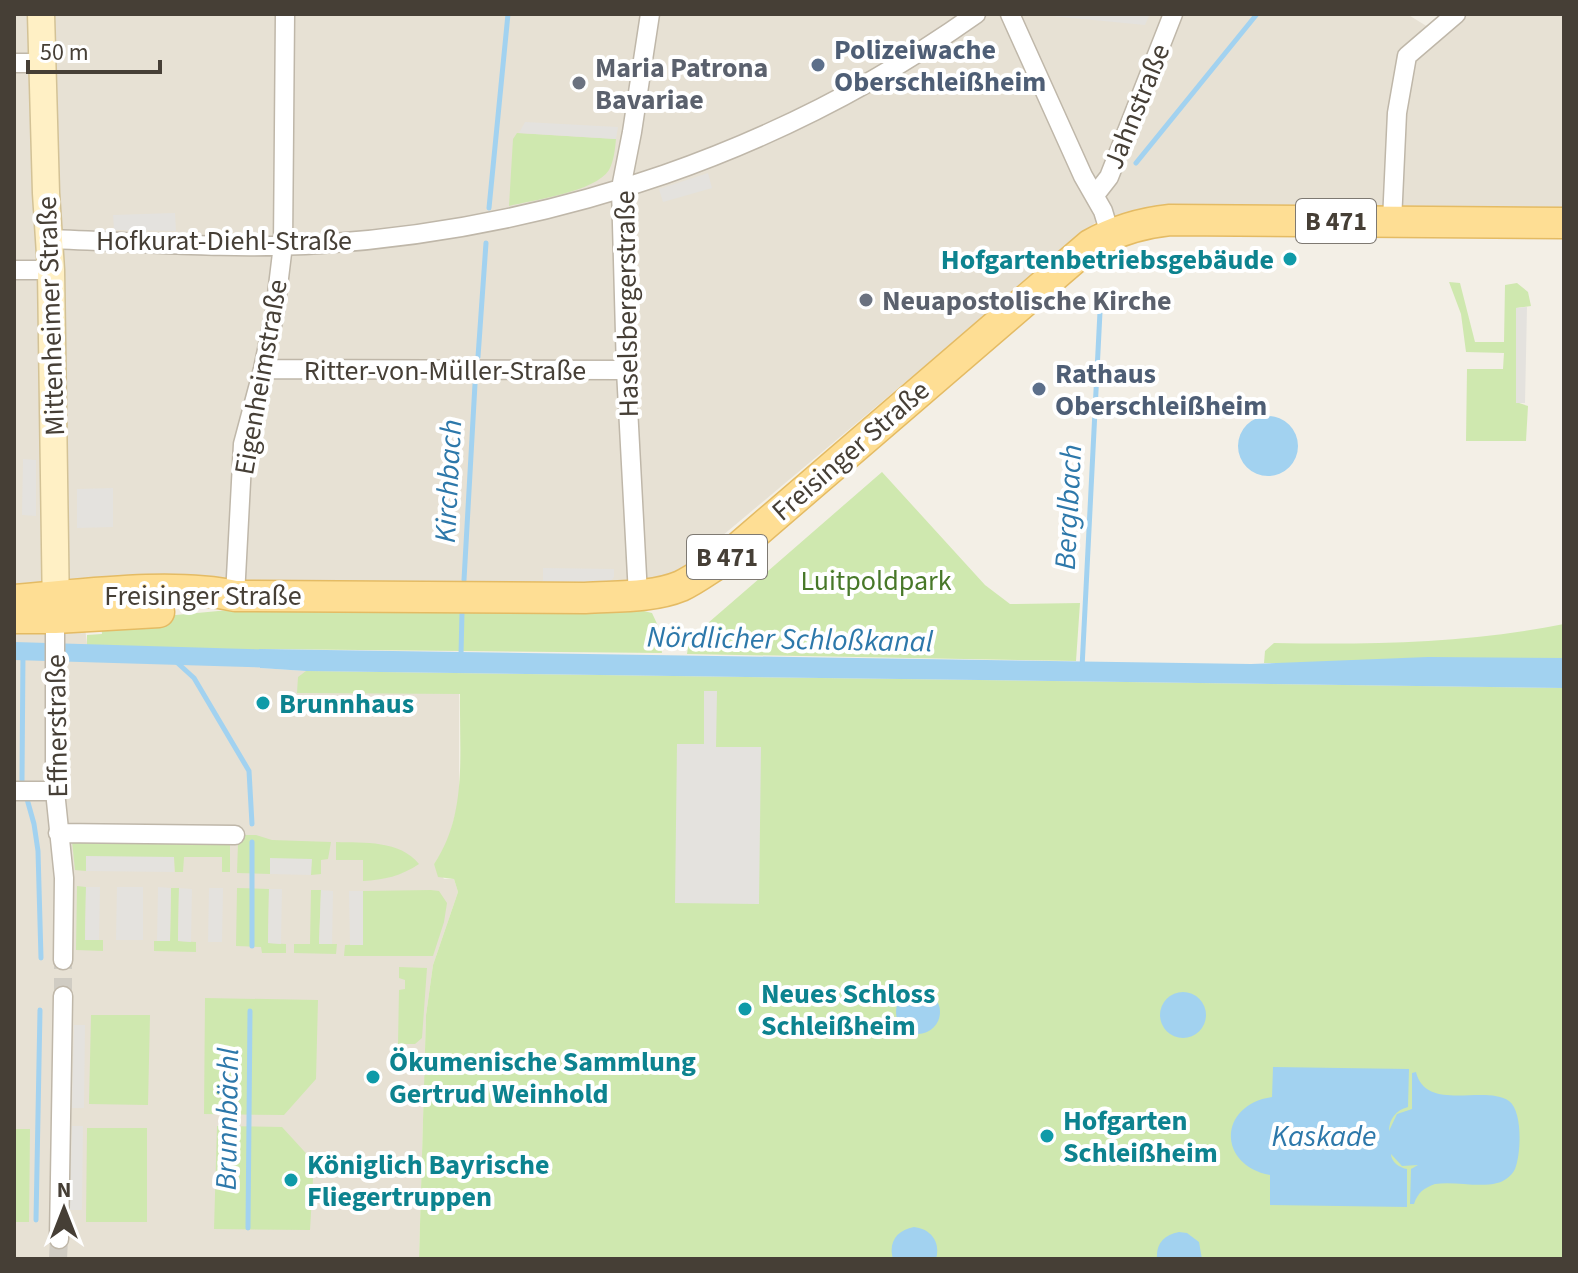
<svg xmlns="http://www.w3.org/2000/svg" width="1578" height="1273" viewBox="0 0 1578 1273" font-family="'Source Sans 3',sans-serif">
	<rect width="100%" height="100%" fill="#f3efe6"/>
	<path fill="#e7e1d4" d="M14,14h1393l21,13 19,-13h117v206l-156,3 -305,-7 -431,362 -45,7 -613,12z
		M84,620l4,32 171,6 1,10 46,3 153,3v126l-12,45 -13,19 10,15h10l4,13 -25,73 -7,50 -7,244h-405v-637z"/>
	<path fill="#cfe8af" d="M517,133l99,6c-1,10 -2,22 -7,31 -14,22 -76,30 -100,36l4,-67z
		M1449,282l11,1 15,59h29l1,-57 12,-2 11,9 3,14 -15,2v94l12,4 -2,35h-60l1,-72h36l1,-16 -38,-1 -5,-38z
		M882,472l103,113 25,19 70,-1 -4,58 -389,-7 2,-13 4,-5z
		M632,608l20,5 7,15 3,25 -402,-4 -1,9 -172,-6v-17l15,-1 -1,-12 128,-12z
		M1564,624v41l-300,-2 1,-12 9,-8c97,2 195,0 290,-19z
		M306,671l1258,17v571h-1145l7,-244 7,-50 25,-73 -4,-13 -16,-2 -4,-13c34,-50 25,-112 26,-170l-163,-1 1,-16z
		M244,835h12l16,5 59,2 -3,17 -7,1v14l-10,1v-16h-41v15l-33,-1 1,-30z
		M72,841l158,1v30h-8v-15h-38l-1,15h-8l-1,-15h-88v14l-11,-1z
		M336,842c28,1 64,-2 83,22 -18,12 -35,16 -56,17v-21h-27z
		M77,886l9,1 -1,53h18v11l-27,-1z
		M171,888h8l-1,53 18,1v10l-42,-1v-10h16z
		M237,888l32,1 -1,54 18,1v9h-24l-1,-6 -25,-1z
		M311,890h10l-2,54h18l-1,10 -42,-1v-9h16z
		M431,890l8,1 8,12 -3,19 -11,34h-89l1,-11 18,-1v-53z
		M399,967l28,1 -5,70 -7,6h-17l1,-54 6,-1v-9l-6,-2z
		M205,998l113,2 -2,79 -32,36 -80,-1z
		M91,1015h59l-2,90 -59,-1z
		M217,1126l65,1 32,35 -4,68 -96,-1z
		M87,1128h60v94h-61z
		M14,1129h16l-1,93h-15z"/>
	<path fill="#e4e2de" d="M1031,14h119l-5,11z
		M525,122l93,5 -2,12 -97,-6z
		M708,173l4,15 -49,14 -4,-13z
		M175,213l1,18 -62,-1 -1,-15z
		M1527,307l-2,96h-9v-95z
		M23,459l13,1v56l-14,-1z
		M113,488v39l-36,1v-39z
		M543,568l71,1v8l-4,5 -67,-1z
		M704,691h13l-1,56h45l-2,157 -84,-1 2,-159h27z
		M86,856l88,1v15l-88,-1z
		M270,858l42,1 -1,16 -41,-1z
		M86,887h14l-1,53h-14z
		M117,887h26v53h-27z
		M158,887l13,1 -1,53h-13z
		M179,888l13,1 -1,53 -13,-1z
		M209,888h14l-1,54h-14z
		M269,889h13l-1,55 -13,-1z
		M321,890l12,1 -1,53h-13z
		M349,891h14v54h-13z
		M74,1025h11l-1,83h-12z
		M72,1126h11l-1,84h-12z"/>
	<path fill="#a2d2f0" d="M1238 446a30 30 0 1 1 60 0a30 30 0 1 1-60 0Z
		M259,649l992,15 177,-7 136,1v30l-1258,-17 -46,-3z
		M896 1012a22 22 0 1 1 44 0a22 22 0 1 1-44 0Z
		M1160 1015a23 23 0 1 1 46 0a23 23 0 1 1-46 0Z
		M1273,1067l136,2 -1,38c-12,3 -19,12 -19,24l8,-17 15,-5v-36l4,-1c10,41 69,12 93,29 14,10 12,54 6,68 -3,7 -12,13 -18,14 -18,5 -42,-2 -62,1 -11,4 -17,8 -21,20h-4l1,-35 7,-4 -16,1 -11,-12c0,8 9,14 16,15v38l-137,-2v-30c-53,-10 -52,-70 2,-78z
		M914,1227c17,2 27,15 22,32h-43c-5,-17 4,-29 21,-32z
		M1179,1232l8,1 12,9 3,17h-45c-1,-16 7,-24 22,-27z"/>
	<g fill="none" stroke-linecap="round" stroke-linejoin="round">
		<path stroke="#a2d2f0" stroke-width="5" d="M1136,163l121,-149
			M489,208l19,-194
			M478,357l8,-114
			M464,580l11,-196
			M23,652l-1,129 12,43 4,27 3,107
			M461,655l1,-43
			M171,657l23,21 55,93 3,53
			M1082,668l19,-376
			M252,946v-104
			M36,1220l4,-210
			M248,1228l2,-217"/>
		<path stroke="#a2d2f0" stroke-width="18" d="M14,651l267,8"/>
		<path stroke="#d0ccc3" stroke-width="18" stroke-dasharray="18 9" stroke-linecap="butt" d="M63,996v-36
			M58,1259l1,-20"/>
		<g stroke="#bfb7a9" stroke-width="21">
			<path id="street" d="M1010,14l73,162 20,35 7,23
				M14,63h28
				M1095,195l14,-18 64,-163
				M1392,221l5,-108 10,-57 49,-42
				M49,239c90,3 182,11 272,5 236,-16 462,-93 655,-230
				M14,270h37
				M263,369l363,1
				M638,595l-12,-225 -5,-182 11,-56 18,-118
				M235,596l8,-152 20,-75 12,-58 8,-66 2,-231
				M55,618v173l9,87 -1,82
				M14,791h41
				M58,833l177,2
				M59,1239l4,-243"/>
		</g>
		<g stroke="#d3c296" stroke-width="29">
			<path id="secondary" d="M41,14l5,179 5,77 5,344"/>
		</g>
		<g stroke="#e4bb64" stroke-width="33">
			<path id="primary" d="M14,600c65,-5 158,-18 221,-4l350,2c31,-2 67,0 96,-12 15,-7 29,-18 44,-27l365,-314c25,-14 51,-22 80,-25l394,3
				M15,618h40l104,-6"/>
		</g>
		<use href="#street" stroke="#fff" stroke-width="18"/>
		<use href="#secondary" stroke="#fff0c5" stroke-width="26"/>
		<use href="#primary" stroke="#fede94" stroke-width="30"/>
	</g>
	<g fill="#5c6f8a" stroke="#fff" stroke-width="3">
		<circle cx="818" cy="65" r="8"/>
		<circle cx="1039" cy="389" r="8"/>
	</g>
	<g fill="#6b7280" stroke="#fff" stroke-width="3">
		<circle cx="579" cy="83" r="8"/>
		<circle cx="866" cy="300" r="8"/>
	</g>
	<g fill="#0f9aa8" stroke="#fff" stroke-width="3">
		<circle cx="1290" cy="259" r="8"/>
		<circle cx="263" cy="703" r="8"/>
		<circle cx="745" cy="1009" r="8"/>
		<circle cx="373" cy="1077" r="8"/>
		<circle cx="1047" cy="1136" r="8"/>
		<circle cx="291" cy="1180" r="8"/>
	</g>
	<g text-anchor="middle" stroke-width="8" stroke-linejoin="round" paint-order="stroke">
		<g fill="#fff" stroke="#7e7972" stroke-width="2">
			<rect x="1296" y="199" width="80" height="44" rx="6"/>
			<rect x="687" y="535" width="80" height="44" rx="6"/>
		</g>
		<g font-size="26" font-weight="bold" fill="#463f36">
			<text x="1336" y="230">B 471</text>
			<text x="727" y="566">B 471</text>
		</g>
		<g font-size="28" font-weight="bold" fill="#4e5e75" stroke="#fff" text-anchor="start">
			<text x="834" y="59">Polizeiwache<tspan x="834" dy="32">Oberschleißheim</tspan></text>
			<text x="1055" y="383">Rathaus<tspan x="1055" dy="32">Oberschleißheim</tspan></text>
		</g>
		<g font-size="28" font-weight="bold" fill="#5b616d" stroke="#fff" text-anchor="start">
			<text x="595" y="77">Maria Patrona<tspan x="595" dy="32">Bavariae</tspan></text>
			<text x="882" y="310">Neuapostolische Kirche</text>
		</g>
		<g font-size="28" fill="#463f36" stroke="#fff">
			<text transform="translate(1136 106) rotate(-68)" y="10">Jahnstraße</text>
			<text x="224" y="250">Hofkurat-Diehl-Straße</text>
			<text transform="translate(626 304) rotate(-91)" y="10">Haselsbergerstraße</text>
			<text transform="translate(50 316) rotate(-92)" y="10">Mittenheimer Straße</text>
			<text x="445" y="380">Ritter-von-Müller-Straße</text>
			<text transform="translate(260 377) rotate(-80)" y="10">Eigenheimstraße</text>
			<text transform="translate(850 450) rotate(-41)" y="10">Freisinger Straße</text>
			<text x="203" y="605">Freisinger Straße</text>
			<text transform="translate(56 726) rotate(-91)" y="10">Effnerstraße</text>
		</g>
		<g font-size="28" font-weight="bold" fill="#0d838f" stroke="#fff" text-anchor="start">
			<text x="1274" y="269" text-anchor="end">Hofgartenbetriebsgebäude</text>
			<text x="279" y="713">Brunnhaus</text>
			<text x="761" y="1003">Neues Schloss<tspan x="761" dy="32">Schleißheim</tspan></text>
			<text x="389" y="1071">Ökumenische Sammlung<tspan x="389" dy="32">Gertrud Weinhold</tspan></text>
			<text x="1063" y="1130">Hofgarten<tspan x="1063" dy="32">Schleißheim</tspan></text>
			<text x="307" y="1174">Königlich Bayrische<tspan x="307" dy="32">Fliegertruppen</tspan></text>
		</g>
		<g font-size="28" fill="#487829" stroke="#fff">
			<text x="876" y="590">Luitpoldpark</text>
		</g>
		<g font-size="30" font-style="italic" fill="#2d78aa" stroke="#fff">
			<text transform="translate(448 481) rotate(-87)" y="10">Kirchbach</text>
			<text transform="translate(1068 507) rotate(-87)" y="10">Berglbach</text>
			<text transform="translate(790 639) rotate(1)" y="10">Nördlicher Schloßkanal</text>
			<text transform="translate(227 1119) rotate(-89)" y="10">Brunnbächl</text>
			<text x="1324" y="1146">Kaskade</text>
		</g>
	</g>
	<rect width="1578" height="1273" fill="none" stroke="#463f36" stroke-width="32"/>
	<g transform="translate(64 1209)" stroke="#ffffff" stroke-width="6" paint-order="stroke">
	<path d="M0-6L14 30L0 20L-14 30Z" fill="#463f36"/>
	<text y="-12" font-size="22" font-weight="bold" text-anchor="middle" fill="#463f36">N</text>
	</g>
	<path d="M28 60v12h132v-12" fill="none" stroke="#463f36" stroke-width="4"/>
	<text x="40" y="60" font-size="24" fill="#463f36" stroke="#ffffff" stroke-width="6" paint-order="stroke">50 m</text>
</svg>
